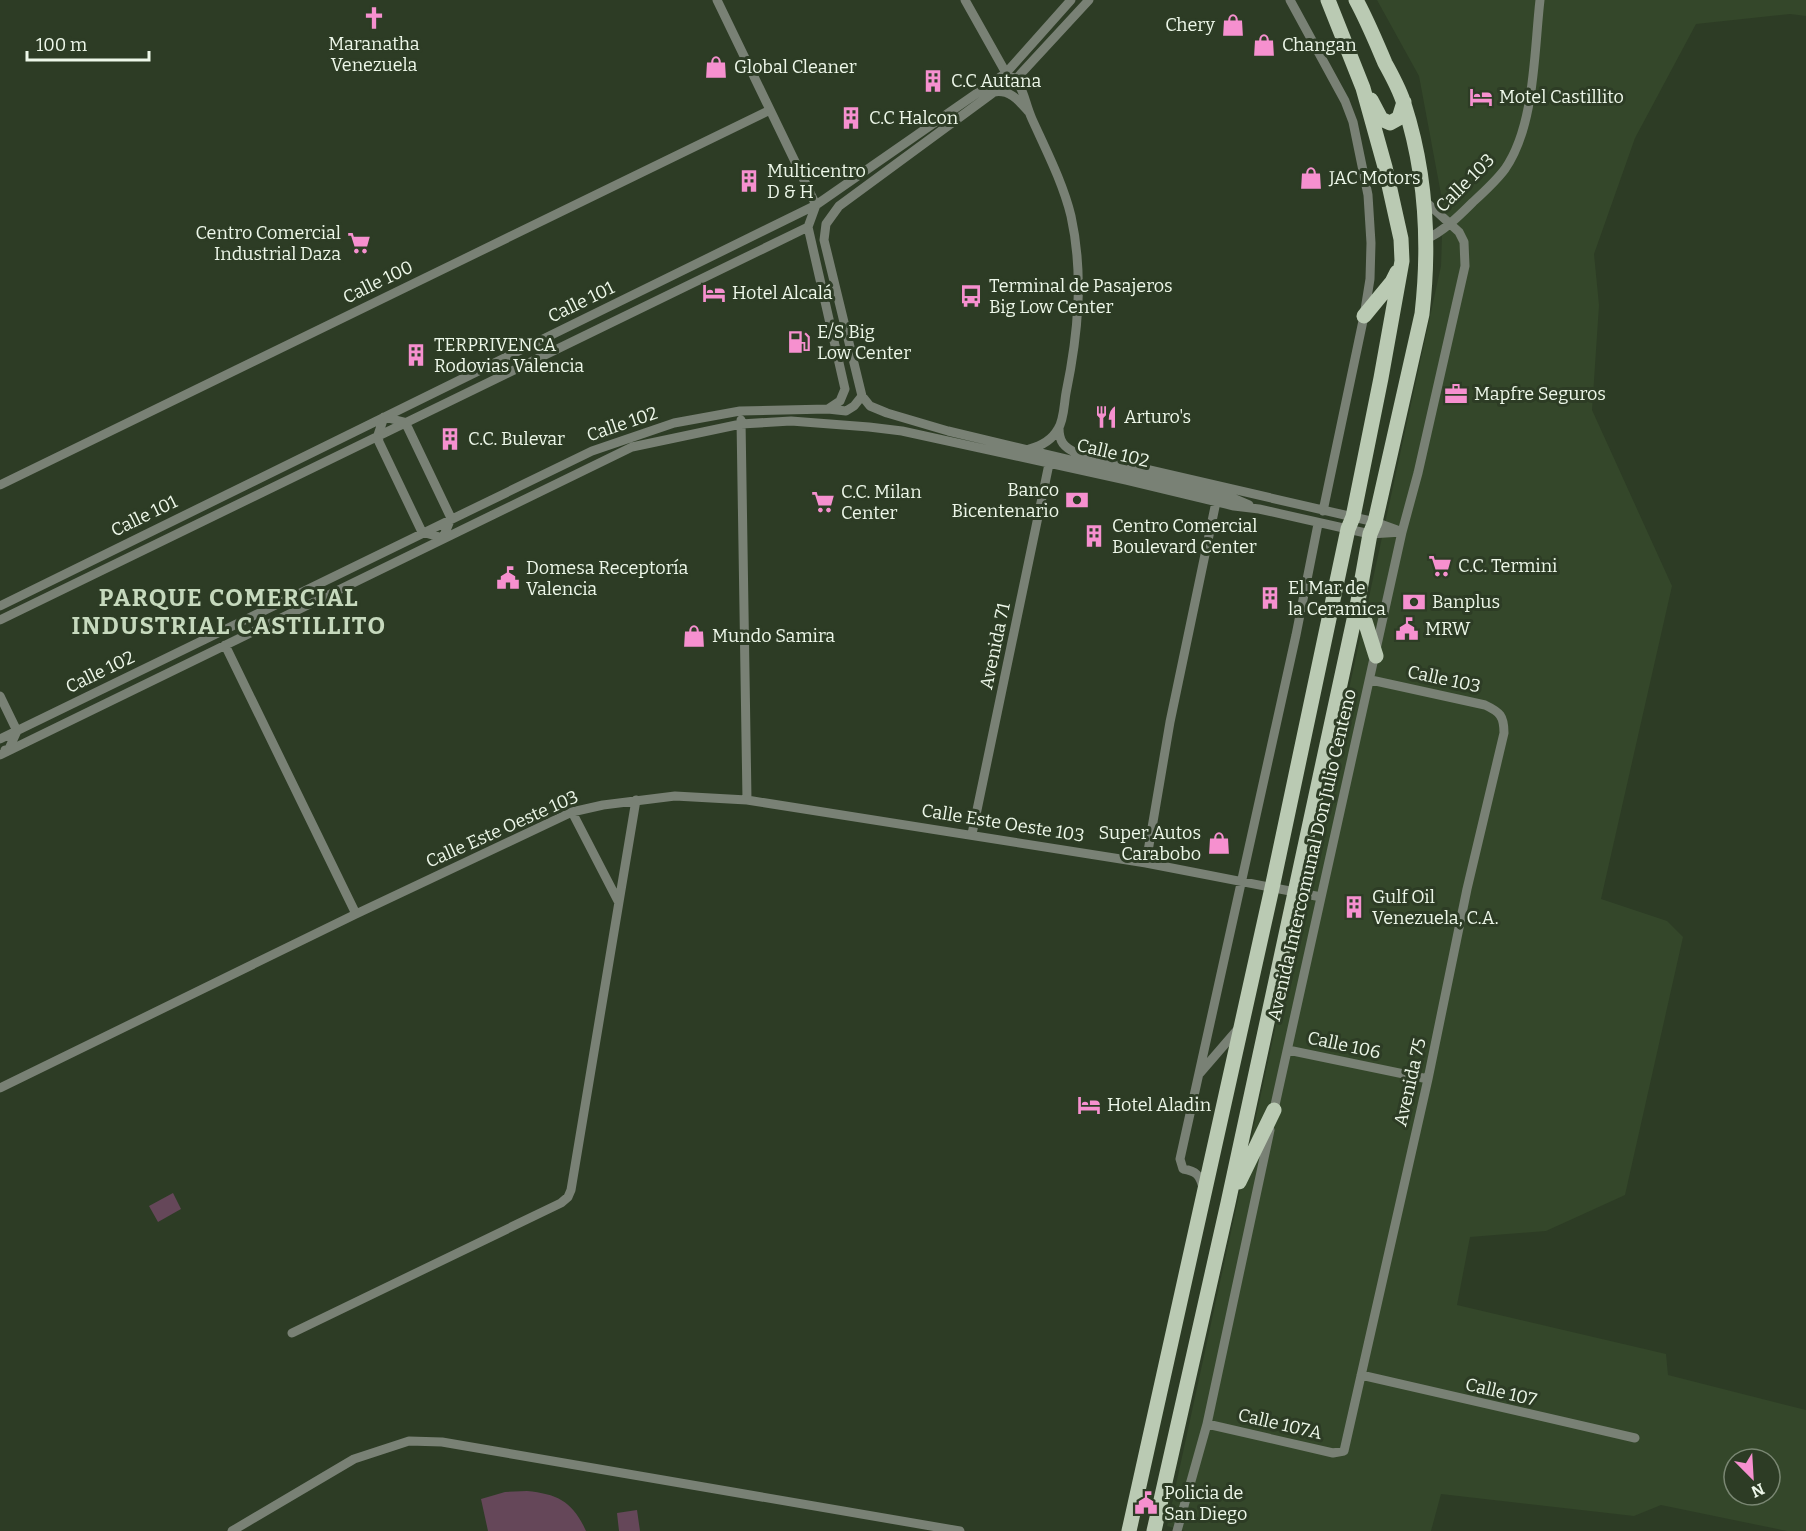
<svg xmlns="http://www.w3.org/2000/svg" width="1806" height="1531" viewBox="0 0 1806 1531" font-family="Bitter,serif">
	<rect width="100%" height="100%" fill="#2d3c25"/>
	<path fill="#34472a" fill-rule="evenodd" d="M1377,0h429v16l-16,-2 -94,10 -61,114 -41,116 5,51 -7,105 80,176 -71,313 66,22 16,16 -58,258 -79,36 -76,6 -13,68 209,49 2,21 138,35v121h-19l-126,-26 -27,11 -193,-22 -10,37h-246l-18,-5 274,-1260 2,-61 -24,-129zM1734,1459h36v36h-36z"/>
	<path fill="#654759" d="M173,1193l8,16 -23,13 -9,-16z
		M527,1491c31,3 46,11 59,40h-98l-7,-32 24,-7z
		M637,1510l3,21h-21l-2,-18z"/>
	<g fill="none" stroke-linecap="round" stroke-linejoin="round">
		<path stroke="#798175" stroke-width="9" d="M717,0l99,205 -8,22 37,162 -5,12 -12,8
			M965,0l41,73c19,11 17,26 26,46 14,31 31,64 39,97 13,59 7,119 -5,177 -2,11 -2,27 -8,36 -6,11 -17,17 -29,20
			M1290,0l55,101 8,21 15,73 3,48 -1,36 -6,37 -41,195
			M1016,79l73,-79
			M1029,112c-10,-11 -19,-23 -35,-20l-155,114 -13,18 -2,16 38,156 8,10 17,7 61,18 287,68 14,6
			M1426,239c17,-7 34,-24 47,-37 11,-10 23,-21 32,-33 30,-43 29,-117 35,-169
			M384,417l20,5 4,6 43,90 -8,20 -21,-6 -43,-90 -1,-7z
			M741,420l6,380
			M1059,428c0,14 5,19 17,25l299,69 22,8
			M0,485l770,-375
			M0,606l816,-401 190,-132 65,-73
			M0,620l808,-393
			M225,645l131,269
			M0,696l17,35 -9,20 -3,-1
			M0,739l592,-288 82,-28 66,-12 88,-2 18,2 8,-5 8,-10
			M0,755l632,-308 109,-23 50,-3 78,6 33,4 224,49 108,26 25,3 111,25 32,-2
			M572,812l46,89
			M972,834l77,-370
			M1146,863l24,-141 46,-220
			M1288,1050l140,29
			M1200,1073l38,-44
			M0,1088l356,-174 216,-102 31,-7 72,-9 72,4 399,63 175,34
			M1273,1114l129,-582 16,-59 47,-207 -1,-24 -5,-10 -34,-31
			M1203,1188c-3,-13 -7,-17 -20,-19l-3,-10 116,-524 22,-111
			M292,1333l269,-130 7,-6 3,-7 65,-390
			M1361,1375l274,63
			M1207,1424l126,29 11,-2 84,-372 39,-190 37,-156c0,-17 -4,-21 -19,-28l-114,-25
			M232,1531l122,-72 55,-18 33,1 518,89
			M1177,1531l30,-107 63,-294"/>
		<path stroke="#bacab3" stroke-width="15" d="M1371,100l10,19 9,4 9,-5 5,-16
			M1364,316l28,-34 5,-10
			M1359,602l17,54
			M1239,1182l35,-72
			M1129,1531l143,-643 76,-359 5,-12 28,-139 21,-117 -1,-22 -16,-72 -22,-79 -35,-88
			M1154,1531l74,-328 130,-602 12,-67 5,-12 47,-208c8,-71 4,-142 -18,-210 -4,-14 -12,-28 -19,-41 -9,-21 -18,-43 -29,-63"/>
	</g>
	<defs>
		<g id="church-bare" transform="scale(1.8)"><path d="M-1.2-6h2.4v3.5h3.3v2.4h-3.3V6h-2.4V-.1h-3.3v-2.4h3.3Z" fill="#f690cf" stroke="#2d3c25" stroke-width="2.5" paint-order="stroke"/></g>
		<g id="shop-bare" transform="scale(1.8)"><path d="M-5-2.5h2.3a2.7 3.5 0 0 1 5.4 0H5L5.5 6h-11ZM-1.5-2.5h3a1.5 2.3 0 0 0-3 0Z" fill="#f690cf" stroke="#2d3c25" stroke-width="2.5" paint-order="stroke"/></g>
		<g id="building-bare" transform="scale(1.8)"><path d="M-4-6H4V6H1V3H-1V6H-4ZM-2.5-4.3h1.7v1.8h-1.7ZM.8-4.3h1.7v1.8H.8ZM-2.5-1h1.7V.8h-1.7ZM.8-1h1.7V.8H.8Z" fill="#f690cf" stroke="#2d3c25" stroke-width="2.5" paint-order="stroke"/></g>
		<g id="hotel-bare" transform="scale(1.8)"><path d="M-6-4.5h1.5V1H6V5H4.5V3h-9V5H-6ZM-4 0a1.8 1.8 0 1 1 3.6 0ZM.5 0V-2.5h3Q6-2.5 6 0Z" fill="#f690cf" stroke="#2d3c25" stroke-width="2.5" paint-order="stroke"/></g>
		<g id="supermarket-bare" transform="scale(1.8)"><path d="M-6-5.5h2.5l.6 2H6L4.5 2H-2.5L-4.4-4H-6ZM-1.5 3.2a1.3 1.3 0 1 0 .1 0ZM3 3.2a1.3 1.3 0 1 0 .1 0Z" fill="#f690cf" stroke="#2d3c25" stroke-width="2.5" paint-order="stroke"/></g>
		<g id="bus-bare" transform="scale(1.8)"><path d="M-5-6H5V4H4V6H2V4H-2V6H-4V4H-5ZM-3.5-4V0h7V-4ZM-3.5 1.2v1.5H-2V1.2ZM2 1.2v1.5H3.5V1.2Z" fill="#f690cf" stroke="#2d3c25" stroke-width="2.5" paint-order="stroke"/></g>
		<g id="fuel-bare" transform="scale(1.8)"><path d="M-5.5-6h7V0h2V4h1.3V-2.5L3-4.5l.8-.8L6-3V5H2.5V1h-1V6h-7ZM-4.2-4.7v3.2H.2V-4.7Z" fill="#f690cf" stroke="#2d3c25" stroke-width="2.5" paint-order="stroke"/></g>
		<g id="office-bare" transform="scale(1.8)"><path d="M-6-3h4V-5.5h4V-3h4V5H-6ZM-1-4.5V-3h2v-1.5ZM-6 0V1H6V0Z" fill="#f690cf" stroke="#2d3c25" stroke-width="2.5" paint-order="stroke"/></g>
		<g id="restaurant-bare" transform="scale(1.8)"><path d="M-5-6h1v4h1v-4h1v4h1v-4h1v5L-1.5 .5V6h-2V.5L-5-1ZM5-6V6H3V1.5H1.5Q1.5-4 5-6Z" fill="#f690cf" stroke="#2d3c25" stroke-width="2.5" paint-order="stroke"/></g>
		<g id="bank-bare" transform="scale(1.8)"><path d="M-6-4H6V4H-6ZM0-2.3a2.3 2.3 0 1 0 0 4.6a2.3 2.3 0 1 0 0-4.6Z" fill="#f690cf" stroke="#2d3c25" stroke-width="2.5" paint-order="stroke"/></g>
		<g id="civic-bare" transform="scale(1.8)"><path d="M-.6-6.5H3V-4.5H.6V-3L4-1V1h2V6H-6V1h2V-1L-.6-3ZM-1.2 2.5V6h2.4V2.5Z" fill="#f690cf" stroke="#2d3c25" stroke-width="2.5" paint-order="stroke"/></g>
	</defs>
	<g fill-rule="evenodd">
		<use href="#church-bare" x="374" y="18"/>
		<use href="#shop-bare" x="1233" y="25"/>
		<use href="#shop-bare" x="1264" y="45"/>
		<use href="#shop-bare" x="716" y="67"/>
		<use href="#building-bare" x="933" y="81"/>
		<use href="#hotel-bare" x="1481" y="97"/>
		<use href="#building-bare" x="851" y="118"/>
		<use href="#shop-bare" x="1311" y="178"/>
		<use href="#building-bare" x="749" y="181"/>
		<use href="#supermarket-bare" x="359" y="243"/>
		<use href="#hotel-bare" x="714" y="293"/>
		<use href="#bus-bare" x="971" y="296"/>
		<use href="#fuel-bare" x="799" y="342"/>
		<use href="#building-bare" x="416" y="355"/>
		<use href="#office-bare" x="1456" y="394"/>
		<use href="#restaurant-bare" x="1106" y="417"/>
		<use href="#building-bare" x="450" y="439"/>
		<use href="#bank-bare" x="1077" y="500"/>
		<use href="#supermarket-bare" x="823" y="502"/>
		<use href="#building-bare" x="1094" y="536"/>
		<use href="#supermarket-bare" x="1440" y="566"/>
		<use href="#civic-bare" x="508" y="578"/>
		<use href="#building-bare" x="1270" y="598"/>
		<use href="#bank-bare" x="1414" y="602"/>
		<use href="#civic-bare" x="1407" y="629"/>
		<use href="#shop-bare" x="694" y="636"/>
		<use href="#shop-bare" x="1219" y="843"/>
		<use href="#building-bare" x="1354" y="907"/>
		<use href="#hotel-bare" x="1089" y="1105"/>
		<use href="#civic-bare" x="1146" y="1503"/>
	</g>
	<g text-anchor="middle" stroke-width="6" stroke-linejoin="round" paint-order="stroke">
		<g font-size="18" fill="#edf7e9" stroke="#2d3c25" text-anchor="start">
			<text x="1215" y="31" text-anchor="end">Chery</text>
			<text x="374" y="50" text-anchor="middle">Maranatha<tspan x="374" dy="21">Venezuela</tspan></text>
			<text x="1282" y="51">Changan</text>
			<text x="734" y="73">Global Cleaner</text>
			<text x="951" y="87">C.C Autana</text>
			<text x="1499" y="103">Motel Castillito</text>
			<text x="869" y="124">C.C Halcon</text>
			<text x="767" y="177">Multicentro<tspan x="767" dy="21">D &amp; H</tspan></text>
			<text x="1329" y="184">JAC Motors</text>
			<text x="341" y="239" text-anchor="end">Centro Comercial<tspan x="341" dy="21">Industrial Daza</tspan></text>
			<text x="989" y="292">Terminal de Pasajeros<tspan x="989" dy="21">Big Low Center</tspan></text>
			<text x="732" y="299">Hotel Alcalá</text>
			<text x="817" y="338">E/S Big<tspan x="817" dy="21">Low Center</tspan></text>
			<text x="434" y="351">TERPRIVENCA<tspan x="434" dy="21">Rodovias Valencia</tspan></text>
			<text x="1474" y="400">Mapfre Seguros</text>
			<text x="1124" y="423">Arturo's</text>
			<text x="468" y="445">C.C. Bulevar</text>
			<text x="1059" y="496" text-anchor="end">Banco<tspan x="1059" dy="21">Bicentenario</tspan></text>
			<text x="841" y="498">C.C. Milan<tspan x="841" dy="21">Center</tspan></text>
			<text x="1112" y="532">Centro Comercial<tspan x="1112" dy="21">Boulevard Center</tspan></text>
			<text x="1458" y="572">C.C. Termini</text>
			<text x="526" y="574">Domesa Receptoría<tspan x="526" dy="21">Valencia</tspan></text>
			<text x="1288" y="594">El Mar de<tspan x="1288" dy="21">la Ceramica</tspan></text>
			<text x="1432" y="608">Banplus</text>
			<text x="1425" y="635">MRW</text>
			<text x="712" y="642">Mundo Samira</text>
			<text x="1201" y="839" text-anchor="end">Super Autos<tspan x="1201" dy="21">Carabobo</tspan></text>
			<text x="1372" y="903">Gulf Oil<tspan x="1372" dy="21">Venezuela, C.A.</tspan></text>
			<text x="1107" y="1111">Hotel Aladin</text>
			<text x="1164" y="1499">Policia de<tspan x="1164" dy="21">San Diego</tspan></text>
		</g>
		<g font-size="18" fill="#edf7e9" stroke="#2d3c25">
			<text transform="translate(1465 183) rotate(-45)" y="6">Calle 103</text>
			<text transform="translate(378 282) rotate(-26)" y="6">Calle 100</text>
			<text transform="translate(581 302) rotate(-26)" y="6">Calle 101</text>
			<text transform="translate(622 424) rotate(-19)" y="6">Calle 102</text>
			<text transform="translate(1113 453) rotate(13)" y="6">Calle 102</text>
			<text transform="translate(144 516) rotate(-26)" y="6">Calle 101</text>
			<text transform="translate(995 646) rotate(-78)" y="6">Avenida 71</text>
			<text transform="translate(100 672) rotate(-26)" y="6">Calle 102</text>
			<text transform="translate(1444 679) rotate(12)" y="6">Calle 103</text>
			<text transform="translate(1003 823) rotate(9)" y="6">Calle Este Oeste 103</text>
			<text transform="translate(502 829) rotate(-24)" y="6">Calle Este Oeste 103</text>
			<text transform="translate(1312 855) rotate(-77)" y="6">Avenida Intercomunal Don Julio Centeno</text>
			<text transform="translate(1344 1045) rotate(12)" y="6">Calle 106</text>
			<text transform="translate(1410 1082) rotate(-77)" y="6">Avenida 75</text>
			<text transform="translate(1501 1392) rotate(13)" y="6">Calle 107</text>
			<text transform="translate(1280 1424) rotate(13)" y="6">Calle 107A</text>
		</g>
		<g font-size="24" font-weight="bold" letter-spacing="1.5" fill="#c6d9bd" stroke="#2d3c25">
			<text x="229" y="606">PARQUE COMERCIAL<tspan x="229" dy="28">INDUSTRIAL CASTILLITO</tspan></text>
		</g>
	</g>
	<g transform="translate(1752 1477) rotate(156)"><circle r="28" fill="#2d3c25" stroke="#7a8773" stroke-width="1.5"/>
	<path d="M0-4.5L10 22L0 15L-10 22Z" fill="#f690cf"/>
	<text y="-9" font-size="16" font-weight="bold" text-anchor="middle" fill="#edf7e9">N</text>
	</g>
	<path d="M27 51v9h122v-9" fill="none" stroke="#edf7e9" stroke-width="3"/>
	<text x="36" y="51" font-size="18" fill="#edf7e9" stroke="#2d3c25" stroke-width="4.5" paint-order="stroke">100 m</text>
</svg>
